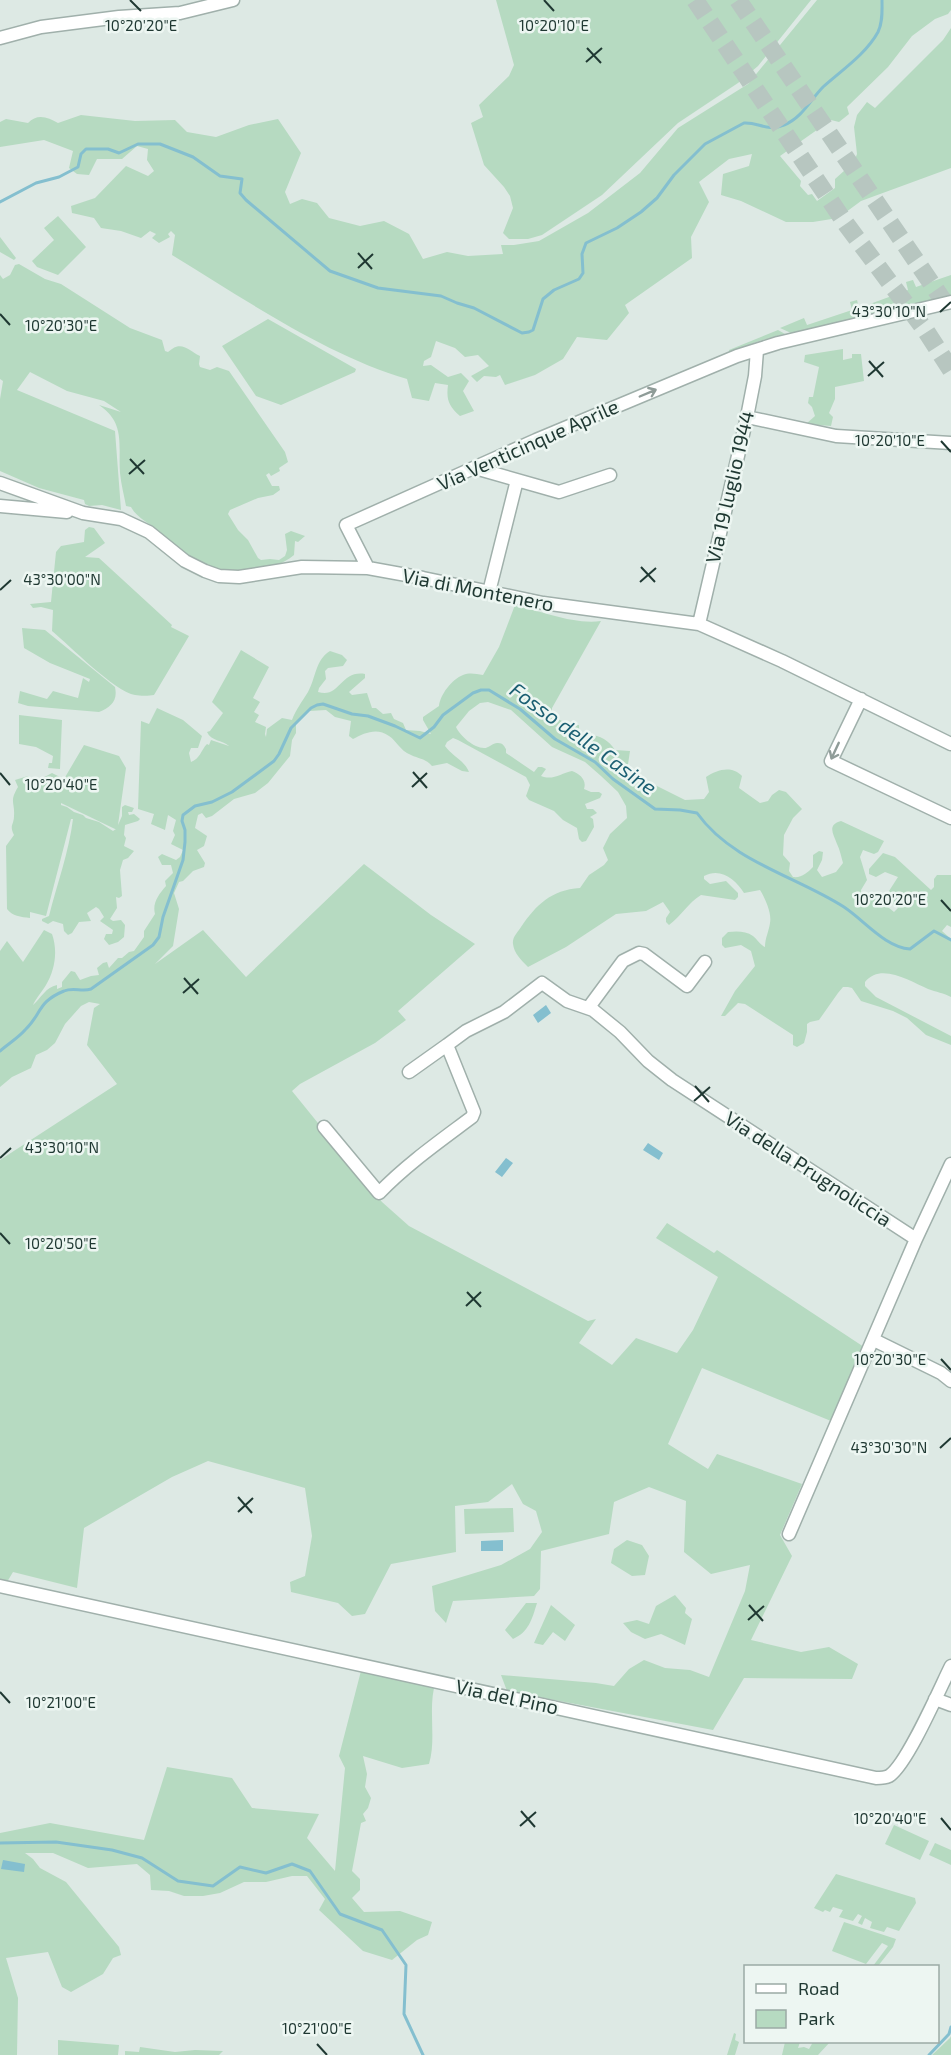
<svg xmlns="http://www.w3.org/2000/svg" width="951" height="2055" viewBox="0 0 951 2055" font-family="'Exo 2',sans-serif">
	<rect width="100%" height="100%" fill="#dde9e4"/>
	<path fill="#b6dac1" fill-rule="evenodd" d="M496,0h315l-53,66 -20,17 -60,40 -76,72 -60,40 -14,4h-19l-6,-6 10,-25 -3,-12 -6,-9 -20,-22 -13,-42 12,-6 -4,-12 30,-29 5,-11z
		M817,0h134v10l-3,4 -13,5 -23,17 -24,31 -41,40 2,7 -10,8 -8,-2 -51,36 21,25 -1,5 8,9 4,-1 5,7 18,-13v-9l19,-17 3,-8 -3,-27 3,-12 10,-13 8,6 68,-68 8,-12v140l-90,33 -23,17 -25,4h-27l-45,-21 -20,-6 2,-21 26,-8 3,-12 -23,5 -30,23 10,20 -18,35 1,21 -67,47 4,8 -22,27 -30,-3 -14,22 -28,16 -30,10 -5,-10 -4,2 -12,-1 -7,6 -6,-6 18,-10 -11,-11 -13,2 -10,-9 -19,-7 -5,16 -7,4 -1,5 8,-1 17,12 13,-4 8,8 -6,10 11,20 -14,5c-11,-10 -14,-16 -12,-31l-13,-2 -6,18 -17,-3 -5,-19c-81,-24 -163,-80 -235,-124l3,-20 -4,-4 -3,3 2,3 -11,6 -7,-5 4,-4 -6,-3 -9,7 -20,-7 -20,-3 -7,-10 -22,-5 -1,-7 24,-8 31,-32 22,10 6,-5 -7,-11 1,-11 -11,-3 -15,13h-25l-8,16 -12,-1 -8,-6 4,-17 -29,-11 -44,7v-25l6,-3 22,4c9,-10 20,-6 30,0l23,-8 54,6 40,-1 12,12 29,5 33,-12 29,-6 23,34 -16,39 5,12 12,-5 15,4 12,15 31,8 24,-5 25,13 14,25 24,-7 21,4 35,-2 -2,-9h13l25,-4 49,-28 52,-40 38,-45 70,-44z
		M58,216l28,31 -28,28 -21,-8 -5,-6 22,-21 -10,-12z
		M0,237l16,21 -2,2 -14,-8z
		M19,264l26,15 16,5 69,44 32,12 3,11 3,1c13,-12 19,-3 32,4l-1,8 1,3 10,3 7,-3 12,4 56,81 3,10 -9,6 1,3 -9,5 -2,-3 -3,2 6,11h7l1,4 -7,5 -15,3 -28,12 -2,4 10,16 10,10 10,18 3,2 9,-1 9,1 6,-4 2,-6 -2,-16 6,-3 14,5 -7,6 -3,-1 -1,14c-18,15 -40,15 -62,16 -4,0 -10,2 -13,2 -12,-2 -38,-22 -48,-29 -4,-3 -8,-9 -12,-13 -10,-8 -22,-13 -28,-24l-5,-1c-2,-11 -5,-22 -6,-33 -2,-27 6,-50 -21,-68l22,7 -17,-11 -37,-10 -37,-19 -13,18 98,41 6,79 -19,-5 -13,1 -4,-2 -1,-4 -45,-12 -39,-17v-72l3,-18 -3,-2v-104l3,4 7,-4 5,-10z
		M951,275v20l-160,38 -11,-5 24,-10 3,7 45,-15 -2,-8 7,-2 2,8 49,-18 -2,-8 7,-2 3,7z
		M268,319l88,50 -1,3 -74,33 -25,-9 -34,-50z
		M778,330l7,4 -26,7 -30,11v-2z
		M843,349v11l9,-2v-4h9l3,27 -29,6v12l-6,14 4,4 -2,9 -25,-2 9,-8 -3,-9 -4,-4 1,-6h4l6,-30 -15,-5 1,-7z
		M89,527l5,1 11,15 -20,14 14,1 73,67 -1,2 18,9 -35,59c-5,1 -14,1 -19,0 -20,-3 -66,-50 -83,-64l1,-21 -12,-3 -8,1 -3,-4 21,-2 5,-50 5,-6 23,-4 1,-12z
		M515,605c25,6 60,20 86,16l-49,87v8l10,5 -7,7 6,4 10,-6 8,-1v4l-6,7 6,6h4l4,-7c11,-1 22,5 28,15l15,1 -3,20 58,29 19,-1 5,-7 -3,-15c11,-7 25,-12 36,-1l-3,12 21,15 8,-2 4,-6 7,-5 7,2 16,17 -9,9 -9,17 -1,20 7,8 -1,8 4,6c9,1 14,-4 20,-10v-12l6,-4 4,1 -1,8 -5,10 5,7 14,-5 7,-9c-2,-7 -3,-13 -6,-19 -4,-11 -10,-19 4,-23l43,20 -6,11 -4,2 -11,-4 -3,7 7,23 -6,10v7l3,2c15,-3 19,5 30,13l4,-4 -5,-4 2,-7 -6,-6 9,-14 -13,-5 -9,5 -7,-3v-5l14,-16 12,4 36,33 3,-3v-8l3,-4h14v52l-4,-2 -5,6 9,8v58c-7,-4 -15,-5 -23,-8 -17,-7 -47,-27 -63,-7v4l11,11 75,39v9l-25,-10 -19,-17 -14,-7 -32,-10 -9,-13 -4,-1h-5l-5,6 -19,27 -9,2 -3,2v8l-3,11 -7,4 -4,-2v-10l-48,-31 -7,-1 -13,13h-4l14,-25 20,-25 -4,-15 -10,-6 -16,3 -3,-3v-7l6,-6c9,-1 18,-1 25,4 5,4 6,8 12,11 0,-9 4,-16 5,-24 2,-10 -5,-25 -10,-33l-16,3c-8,-13 -23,-26 -40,-17v3l6,5 16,-3 12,12v4l-3,3 -34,-5c-13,8 -20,21 -32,30l-3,-3v-4l4,-6 -7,-10 -17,9 -30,3 -50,33 -38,20c-7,-7 -14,-14 -15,-23 -1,-7 5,-12 8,-17 15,-22 30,-37 59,-39l9,-13 15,-10 4,-5 -5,-12 7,-14 17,-16 -1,-12 -8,-14 -17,-16 -16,-14 -33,-15 -41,-37 -23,-8 -8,1 -11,8 -13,16c4,9 18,21 28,21 5,0 10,-6 14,-5 5,0 6,3 8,6v4l28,19 4,-5h4l4,2 -5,7c12,5 20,-3 31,-5 8,3 15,9 12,18l7,3h8l3,2 -2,4 -15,6 2,5h6l4,4 -7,4 3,2 1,8 -8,14 -4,1 -3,-3 -2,-11 -14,-8 -9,-9 -25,-11 -3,-4 4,-11 -4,-8 -68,-37 -5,-2 -6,4 -2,4c8,11 20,15 24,26l-7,-1 -15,-8 -15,3c-7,-8 -13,-7 -21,-11 -12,-5 -14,-14 -22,-19 -12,-9 -25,-3 -36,3l-4,-3 2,-15 -16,-4 -9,-7 -17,1 -13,13v9l-4,7 -2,16 -22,27 -13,10 -21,6 -22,17 -6,2 -4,-5 -4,2 -3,13 12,8 -3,10 -7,4 8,13 -1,4 -11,4 -10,10 -4,1 -5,11 5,16 -6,37 -18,18 48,-34 43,47 118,-113 67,51 44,29 -77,67 8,9 -31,23 -75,41 -8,7 90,111 27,24 179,95 8,-2 -17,24 33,22 24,-27 41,15 16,-23 25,-53 -62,-39 11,-15 47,30 3,-3 147,97 -33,74 -129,-53 -34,76 40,25 9,-15 85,30 -22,51 12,21 -41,84 50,12 28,-5 29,17 -6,15 -108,-1 -31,52 -206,-39 -6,-16 95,8 18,3 15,-17 15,-9 21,8 25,2 19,7 36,-86 5,-26 -39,9 -27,-22 2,-51 -37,-14 -35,15 -5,32 -68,17 -1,38 -6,7 -81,5 -7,22 -11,-12 -3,-25 69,-21 29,-16 12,-17 -6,-21 -13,-7 -11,-20 -24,18 -33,4 1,46 -65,12 -26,50 -13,2 -14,-13 -47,-11 -1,-10 15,-6 7,-40 -7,-48 -97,-27 -36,16 -88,51 -7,60 -64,-16 -6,10 -7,-2v-420l117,-76 -30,-39 7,-37 6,-4 -11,-2 -8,4 -16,18 -10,19 -8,7 -11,5 -5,13 -19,9 -12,10v-136l7,-10 16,21 21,-32 8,4c6,17 3,36 -6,51 -4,7 -10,13 -13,20 8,-7 13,-18 24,-20v4l5,-2v-5l9,-11 4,1 5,8 11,-4 8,-1 -2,-7 6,-5 4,-1 2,6 9,-10h4l7,-6 5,-1 10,-14v-6l11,-17c-3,-11 4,-20 11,-28l-1,-5 8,-8 -2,-8h-9l-4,-8 4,-3 14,6 4,-3 3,-7 -12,-6 4,-9 -2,-4 3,-11 -8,-5 -3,15 -14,-6 3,-10 -16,-5 3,-88 8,3 8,-16 26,12 19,16 -4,12h-7l-2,5 2,9c9,-3 10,-12 16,-18l2,1 2,-5 18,6c-7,-6 -18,-5 -22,-14l3,-1 13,-18 -11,-11 29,-52 28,17 -16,31 7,4 -6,10 5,3 -4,7 11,5 -1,7 1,3 1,-8 15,-11 10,2c4,-11 10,-18 16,-28 8,-14 7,-32 22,-41l12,4 5,5 -4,6 -15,2 -3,3 1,8 -7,9 -1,4c22,7 22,-22 47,-18v4l-16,14 3,3 15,-2 5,15h4l7,6 8,-1 3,6 9,4 3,7 14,1 11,3 -8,-14v-3l16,-11c1,-11 13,-27 24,-31 7,-3 13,-1 20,0l16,-28z
		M22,628l23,2 70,57c3,14 -4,20 -16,25l-71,-6 -10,-3 2,-12 27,8 6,-8 25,7 5,-20 6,4 1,-3 -40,-16 -26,-15z
		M19,715l43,5 -2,49 -12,-1 1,-5h3l1,-7 -17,-9 -17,-3z
		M84,745l35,11 7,12 -8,57 4,-9v-9l3,-2 9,3 -2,4h-4l1,3 5,-1 6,5 -2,2 -13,4 -1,10 2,3 -2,8 10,5 -6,7 -5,2 -3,10 2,26 -3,2 -3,-1 1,11 -7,11 3,2 8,-1 4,5 -1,12 -6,5 -9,3 -5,-6 2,-5h6l1,-4 -13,-9 4,-4 -5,-8 -3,-2 -9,6 4,8 -12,1 -7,11 -4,2 -4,-4 -1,-7 -10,-3 -5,3 -6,-3v-2l7,-3c8,-32 20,-64 24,-97h-2l-25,97 -16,-4v6c-9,-1 -18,-2 -23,-9l-1,-63 8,-11c-5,-10 0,-10 0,-19 1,-14 -5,-14 4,-29l-3,-7 13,-4 5,5h4l15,-8 12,6zM61,803l54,26h1l-3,2 -14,-9 -13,-4 -3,-3 -9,-3 -7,-5 -6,-2z
		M513,1508l1,24 -49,2 -1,-25z
		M627,1540l15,5 7,11 -4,19 -13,1 -21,-13 3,-14z
		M675,1595l11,13 -1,5 7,6 -7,26 -24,-11 -16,5 -14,-7 -8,-9 14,-3 12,4 7,-18z
		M526,1603h11c-5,16 -8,29 -24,36l-8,-9z
		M551,1605l24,20 -10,16 -12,-9 -10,13 -9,-2z
		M362,1667l74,14c-9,26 1,56 -7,83l-27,4 -39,-12 4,18 -2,13 6,11 -3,10 -5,6 3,7 -5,2 -9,48 8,8v11l-8,8 12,14 36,-1 32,11 -4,13 -11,5 -25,20 -29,-9 -44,-41 6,-11 -18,-23h-15l-26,6h-22l-24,11 -17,3h-19l-15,-5 -18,-1 -1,-15 -13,-11 -49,4 -35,-15h-28l8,6 7,9 26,14 53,65 2,8 -8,3 -10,16 -32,18 -9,-5 -14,-35 -42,6 12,40 -1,57h-17v-222l50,-10 94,17 23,-73 65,11 20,30 67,6 -12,24 28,33 10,-103 -6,-12z
		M894,1825l35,16 -9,19 -35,-16z
		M935,1843l16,7v15l-22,-10z
		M836,1874l79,24 1,5 -17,28 -12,-4 -3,5 -14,-4 2,-6 -7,-4 -3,7 -4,-2 4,-7 -4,-2 -5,7 -14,-4 4,-7 -10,-3 -3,5 -5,-2 -2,2 -9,-4z
		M844,1922l52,17 -3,8 -15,19h-5l15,-20 -6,-3 -16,21 -34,-13z
		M734,2033l2,1 -1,6 4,2 -4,13h-8z
		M951,2036v19h-19l18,-17z
		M58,2040l61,5 -1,10h-60z
		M785,2042h15l-2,6 6,-1 5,2 4,-7h17l-12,13h-36z
		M140,2047l35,5 20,-2 28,1 -4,4h-94v-4l14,1z"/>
	<path fill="#84bfcf" d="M546,1005l5,8 -13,10 -5,-8z
		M648,1143l15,10 -4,7 -16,-10z
		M506,1158l7,5 -11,14 -7,-5z
		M503,1540v11h-22v-10z
		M3,1860l22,4 -1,8 -23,-3z"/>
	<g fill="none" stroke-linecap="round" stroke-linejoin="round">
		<path stroke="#84bfcf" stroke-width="3" d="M0,202l36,-19 23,-6 19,-10 3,-13 5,-5h22l11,4 19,-9h22l33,13 27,19 22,3 -2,14 6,7 84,71 48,17 63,8 16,7 17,5 48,25 7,-1 4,-2 10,-31 11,-9 25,-11 4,-6 -1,-19 4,-11 31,-15 24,-16 16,-14 17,-23 31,-31 39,-21c15,-1 22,9 40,2 18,-7 27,-26 39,-38 19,-17 43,-33 55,-55 5,-10 4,-22 4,-32
			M0,1051c8,-7 18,-13 25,-21 17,-16 12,-28 39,-39 9,-4 18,1 27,-2l62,-44 6,-8 4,-20 20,-57 2,-18v-12l-3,-9 1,-6 12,-9 17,-4 20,-10 42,-31 5,-7 12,-26 20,-20 6,-3 6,-1 29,10 16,2 27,10 25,12 14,-11 9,-12 30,-22 8,-3h8l31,19 35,30 40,23 18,17 42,30 25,1 17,3c35,49 99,63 147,94 21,14 41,40 66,42l24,-18 17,9
			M0,1843l56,-1 56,8 30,8 36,23 35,5 27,-19 26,6 26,-9 18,7 30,43 42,16 24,35 -2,49 19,41
			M929,2055l20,-21 2,-7"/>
		<path stroke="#b7c6c0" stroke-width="18" stroke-dasharray="18 9" stroke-linecap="butt" d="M695,0l151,224 80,107 25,39
			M738,0l213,312"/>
		<g stroke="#a0b0ab" stroke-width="15">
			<path id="minor" d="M0,38l41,-11 78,-10 61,-4 53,-13
				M747,417l89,19 115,7
				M475,468l84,24 51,-17
				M0,483l83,30 38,6 28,13 36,29 20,10 14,5 20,1 63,-10 66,1 55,10 120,25 156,21 83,37 169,83
				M0,506l67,6
				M368,568l-22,-43 190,-85 201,-84 41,-13 173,-41
				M489,592l28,-112
				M699,624l48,-207 8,-41 2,-26
				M861,699l-30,62 120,57
				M589,1007l34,-46 16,-8 5,1 43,32 18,-24
				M409,1072l38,-27
				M324,1127l55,66c28,-29 61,-52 93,-76l2,-5 -27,-67 19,-14 38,-19 38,-29 25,18 26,9 27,22 28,29 24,19 244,159
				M874,1340l67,33 10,8
				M789,1534l127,-295 35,-75
				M0,1586l876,192c4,0 9,0 13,-2 18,-11 51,-88 62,-110
				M935,1699l16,6"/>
		</g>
		<use href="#minor" stroke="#fff" stroke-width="12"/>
	</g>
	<defs><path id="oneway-shaft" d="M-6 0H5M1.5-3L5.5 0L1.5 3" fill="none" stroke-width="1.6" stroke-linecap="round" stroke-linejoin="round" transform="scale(1.5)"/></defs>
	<g stroke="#8f9c98">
		<use href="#oneway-shaft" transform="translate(648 393) rotate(-23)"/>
		<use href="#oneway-shaft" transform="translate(835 751) rotate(115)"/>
	</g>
	<path fill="none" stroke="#1f3832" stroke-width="2" d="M130,0l11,11M544,0l10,11M587,48l14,15M586,62l16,-14M358,253l14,16M358,268l15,-14M940,312l11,-10M0,314l10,11M869,361l14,16M868,376l16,-14M941,441l10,11M130,459l14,15M129,474l16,-14M641,567l14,15M640,582l16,-14M0,590l11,-10M413,772l14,16M0,773l10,12M412,787l15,-14M941,900l10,11M184,978l14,16M183,993l16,-14M695,1086l14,16M694,1101l16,-14M0,1158l11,-10M0,1233l10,11M467,1292l14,15M466,1306l15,-14M941,1359l10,11M940,1448l11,-10M238,1497l14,16M238,1512l15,-14M749,1605l14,16M748,1620l16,-14M0,1692l10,11M521,1811l14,16M941,1818l10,12M520,1826l16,-14M317,2044l10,11"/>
	<g text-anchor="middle" stroke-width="5" stroke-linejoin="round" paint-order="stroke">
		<g font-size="20" fill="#1f3832" stroke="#edf6f2">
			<text transform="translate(528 445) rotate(-24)" y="7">Via Venticinque Aprile</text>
			<text transform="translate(730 487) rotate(-77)" y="7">Via 19 luglio 1944</text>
			<text transform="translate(478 590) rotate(11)" y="7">Via di Montenero</text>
			<text transform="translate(808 1169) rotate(33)" y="7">Via della Prugnoliccia</text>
			<text transform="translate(507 1697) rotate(12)" y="7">Via del Pino</text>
		</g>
		<g font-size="21" font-style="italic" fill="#1b5f72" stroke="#edf6f2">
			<text transform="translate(583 739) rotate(36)" y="7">Fosso delle Casine</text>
		</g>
	</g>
	<g font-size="15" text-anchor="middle" fill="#1f3832" stroke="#edf6f2" stroke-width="5" stroke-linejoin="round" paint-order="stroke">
		<text x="141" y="31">10°20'20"E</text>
		<text x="554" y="31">10°20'10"E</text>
		<text x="889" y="317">43°30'10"N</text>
		<text x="61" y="331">10°20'30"E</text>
		<text x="890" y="446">10°20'10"E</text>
		<text x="62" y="585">43°30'00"N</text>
		<text x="61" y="790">10°20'40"E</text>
		<text x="890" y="905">10°20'20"E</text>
		<text x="62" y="1153">43°30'10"N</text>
		<text x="61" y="1249">10°20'50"E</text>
		<text x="890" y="1365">10°20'30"E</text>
		<text x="889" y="1453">43°30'30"N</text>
		<text x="61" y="1708">10°21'00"E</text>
		<text x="890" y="1824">10°20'40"E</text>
		<text x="317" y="2034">10°21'00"E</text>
	</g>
	<rect x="744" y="1965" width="195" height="78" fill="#edf6f2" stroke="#9baaa5" stroke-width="1.5"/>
	<rect x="756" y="1984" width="30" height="9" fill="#ffffff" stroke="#9baaa5" stroke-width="1.5"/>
	<text x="798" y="1995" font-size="18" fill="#1f3832">Road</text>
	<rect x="756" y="2010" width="30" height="18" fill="#b6dac1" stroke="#9baaa5" stroke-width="1.5"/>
	<text x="798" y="2025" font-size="18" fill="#1f3832">Park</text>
</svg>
